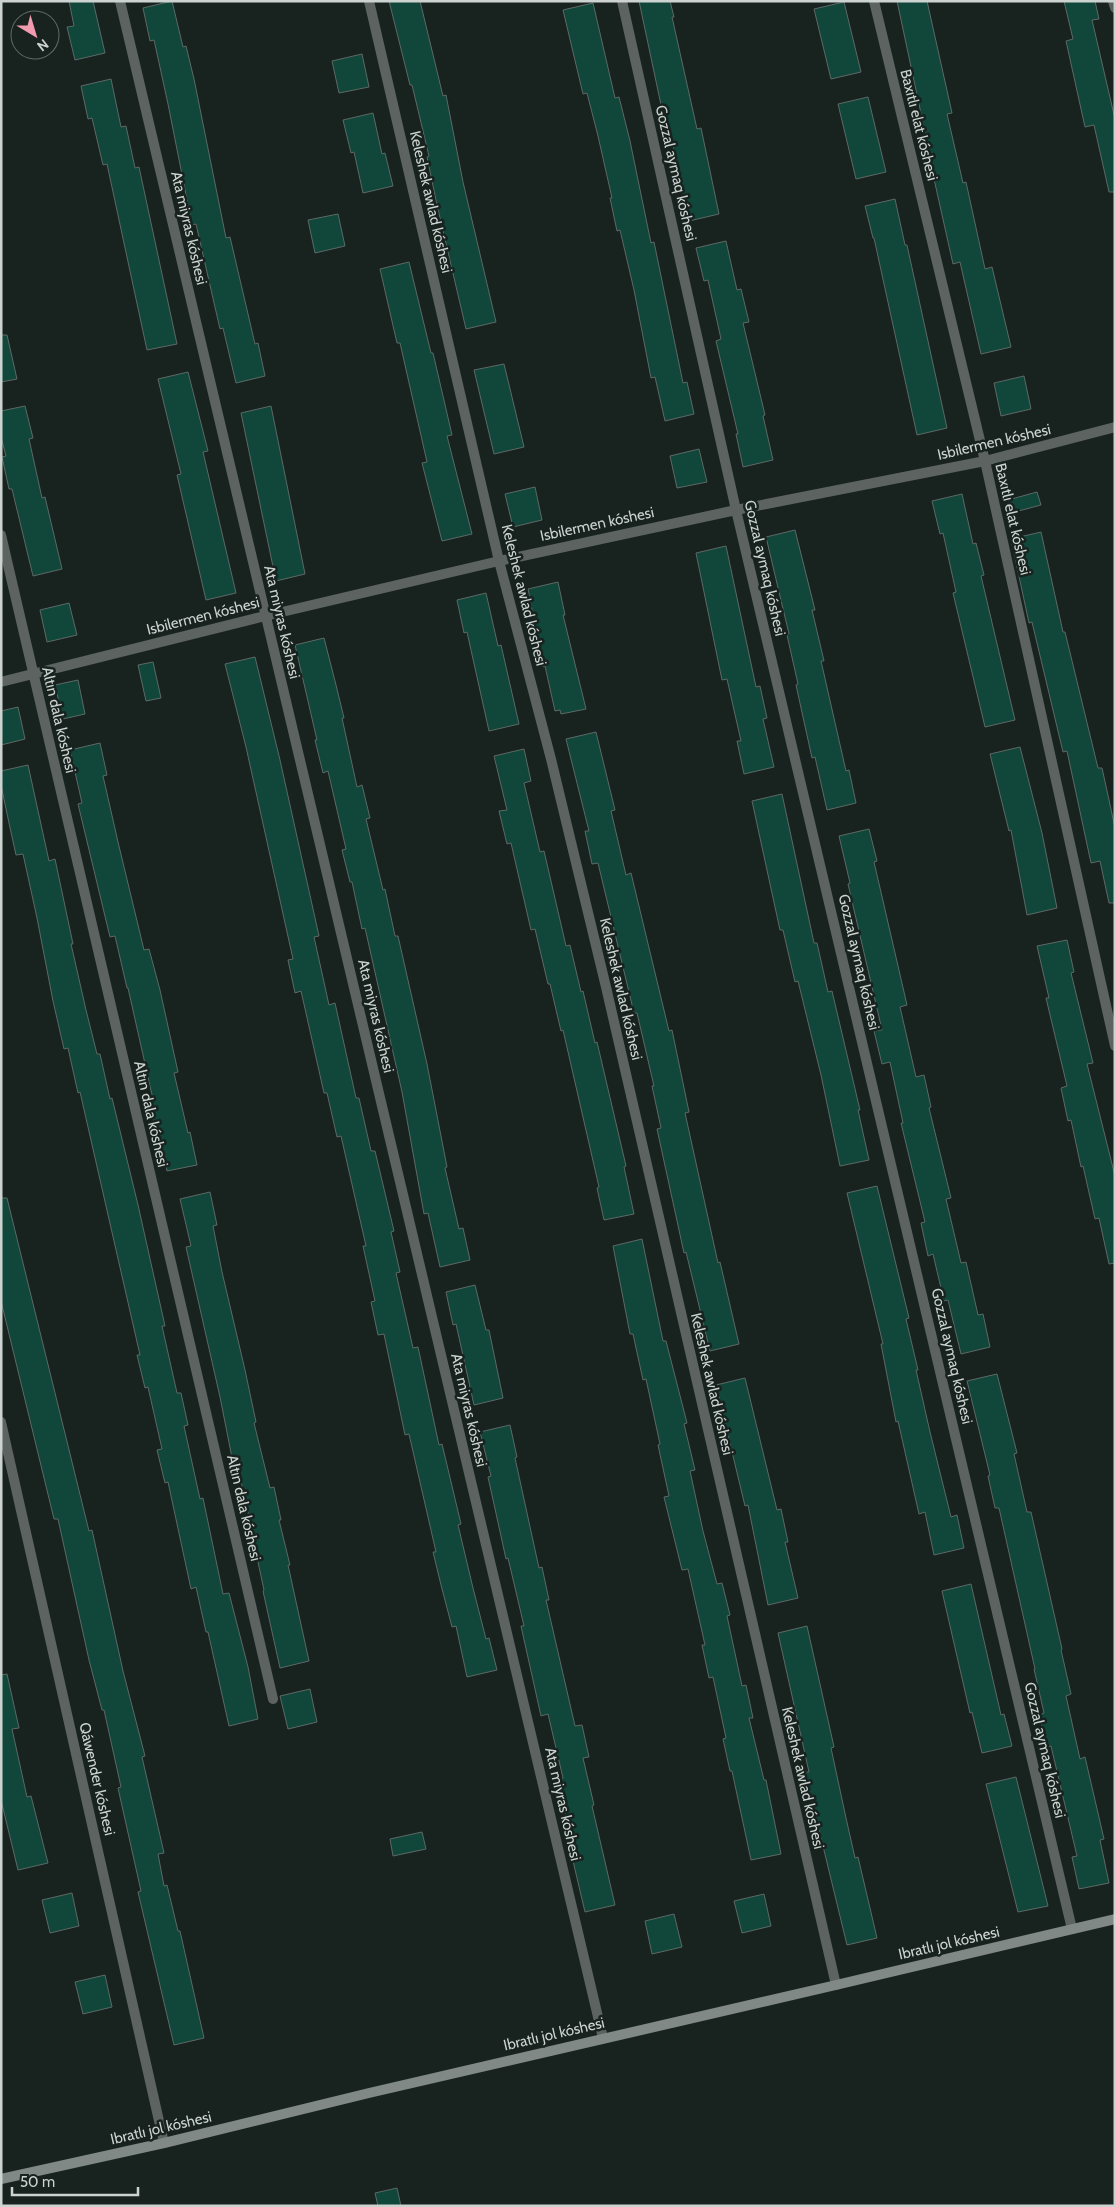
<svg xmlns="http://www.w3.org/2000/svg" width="1116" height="2207" viewBox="0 0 1116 2207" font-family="Cabin,sans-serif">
	<rect width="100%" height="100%" fill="#182320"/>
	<path fill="#11463a" stroke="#5d6965" d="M69,1h24l12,52 -30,7 -8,-33 7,-1z
		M172,1l11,46 3,-1 8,33 32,159 4,-1 25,107 3,-1 7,33 -29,7 -13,-55 -3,1 -24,-105 -4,1 -24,-121 -14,-64 -4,1 -7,-33z
		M389,1h31l23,95 3,-1 17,87 33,140 -30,7 -29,-124 -10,-48 2,-1 -17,-71h-2z
		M639,1h31l4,16h-2l25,112 4,-1 18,86 -30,7 -22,-103 -3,1z
		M897,1h30l25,112 -5,1 16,69 3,-1 19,87 7,-2 19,80 -30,7 -21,-92 -7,2 -21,-94h-3l-8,-32 5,-1z
		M1064,1h31l4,18 -7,1 23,99v73h-6l-15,-67 -9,2 -19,-86 7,-2z
		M844,2l17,70 -30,7 -17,-70z
		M593,3l22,95 4,-1 11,44 21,102 3,-1 29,141 4,-1 7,32 -29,7 -10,-44 -4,1 -17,-88 -14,-60 -3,1 -7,-33h2l-14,-62 -11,-43 -4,1 -20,-84z
		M362,54l7,33 -30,6 -7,-32z
		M111,79l10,48 5,-1 9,42 4,-1 38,177 -30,6 -40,-186 -4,1 -11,-47 -4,1 -7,-33z
		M868,97l18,75 -30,7 -18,-75z
		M373,113l9,41 3,-1 8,33 -30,7 -9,-41 -3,1 -8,-33z
		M895,199l10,46h2l40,183 -30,7 -43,-197h-1l-8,-32z
		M338,214l7,32 -30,7 -7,-33z
		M726,241l11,49 4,-1 8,33 -6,1 22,92 -2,1 10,44 -30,7 -7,-33h2l-22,-93 5,-2 -13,-59 -4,1 -8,-33z
		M409,262l22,91h2l19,82 -5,1 25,98 -30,7 -20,-78 5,-1 -27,-119h-3l-17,-74z
		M1,335h6l10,44 -16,3z
		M504,364l20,83 -30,7 -20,-84z
		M188,372l20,79 -5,1 33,141 -30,7 -29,-125 4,-1 -23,-95z
		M1024,376l7,33 -30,7 -7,-33z
		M25,406l8,32 -4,1 13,59 3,-1 17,72 -29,7 -21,-87h-3l-7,-32 4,-1 -5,-19v-26z
		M271,406l34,168 -29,7 -35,-168z
		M699,449l8,33 -30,6 -7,-32z
		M535,487l7,33 -29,7 -8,-33z
		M1037,492l4,13 -30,8 -3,-13z
		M962,494l11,50 3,-1 8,32 -3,1 34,144 -30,7 -32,-134 3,-1 -13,-59 -3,1 -8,-33z
		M795,530l20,80h-3l12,51h-3l25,110 3,-1 7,33 -29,7 -12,-53 -3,1 -16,-73 2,-1 -11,-49 2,-1 -23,-97z
		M1041,532l22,100h2l33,136h4l7,32 6,28v75h-6l-9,-42 -9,2 -24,-112 -4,1 -31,-130 -3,1 -18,-84z
		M726,546l30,141 4,-1 7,32 -4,1 11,48 -30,7 -7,-33h4l-14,-62 -5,1 -26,-127z
		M558,582l7,33h-2l23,94 -25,5 -1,-4 -5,1 -10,-45 -2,1 -15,-78z
		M486,593l12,53 3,-1 18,79 -30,7 -22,-99 -3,1 -7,-33z
		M69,603l8,32 -30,7 -7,-32z
		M324,638l12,47 8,33h-2l15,69 5,-2 8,33 -4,1 17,71 2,-1 10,47h3l29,128 20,103 -2,1 14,61 4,-1 7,32 -30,7 -12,-54 -4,1 -22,-122 -37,-164 -3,1 -10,-47h-2l-8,-32 4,-1 -18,-78 -5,2 -8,-33h2l-22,-95z
		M255,657l25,103 39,176 -5,1 15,68 6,-2 21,95h3l12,53h4l19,80 -3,1 9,40 -4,1 17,75 5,-1 21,98 3,-1 19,80 -3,1 15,63 13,51 3,-1 8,32 -30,7 -11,-51 -4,1 -11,-42 -8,-33h3l-27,-118 -4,1 -21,-101 -6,1 -7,-33 4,-1 -12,-55h3l-25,-110 -4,1 -10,-44h-3l-23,-102 -6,2 -7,-33 5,-1 -47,-212 -21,-83z
		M153,662l8,36 -15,3 -8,-36z
		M78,680l7,34 -22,5 -8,-34z
		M18,707l7,32 -24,6v-34z
		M596,732l19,78 -4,1 15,64 5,-2 38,158 3,-1 17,82 -4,1 33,150 2,-1 19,82 -29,7 -24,-99 -2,1 -27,-124 4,-1 -9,-42h2l-17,-73h-3l-36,-150 -6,1 -7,-33h4l-23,-92z
		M100,743l7,32 -4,1 15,66 26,108 5,-1 11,41 18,82 -4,1 14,60 2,-1 7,33 -30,6 -9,-43 -3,1 -7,-33 4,-1 -24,-107h-1l-12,-52 -5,1 -32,-133 4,-1 -12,-53z
		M1020,747l22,86 15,75 -30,7 -16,-85 -2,1 -19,-77z
		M524,749l7,32 -7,2 16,69 4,-1 22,95 4,-1 11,47 2,-1 12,52 2,-1 29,124 -2,1 10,47 -30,6 -7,-32 2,-1 -36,-157 -2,1 -11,-47h-2l-13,-55 -4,1 -20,-87 -4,1 -8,-33 8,-1 -13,-54z
		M28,765l21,96 6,-2 18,85h-2l15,66 11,44h3l10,45 2,-1 26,107 27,121h-3l15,67h4l7,32 -4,1 16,73 3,-1 20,96 6,-1 19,74 10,52 -29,7 -21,-94h-2l-10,-45 -5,2 -23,-107 -3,1 -8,-33 5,-1 -14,-62 -3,1 -8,-33h3l-60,-263 -2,1 -10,-45 -4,1 -11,-48 -16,-83 -14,-64 -7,1 -7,-32 -8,-38v-14z
		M782,794l32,149h3l11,49 4,-1 28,119h-2l11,50 -29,6 -19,-91 -23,-94 -3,1 -12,-52h-3l-28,-129z
		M869,829l8,32 -3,1 33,143 -7,2 16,70 8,-2 7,32 -2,1 22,90 -5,1 15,64 5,-1 12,53 5,-1 7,33 -29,7 -13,-54 -4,1 -11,-47 -5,2 -7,-33 4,-1 -24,-99h2l-13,-61 -8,2 -8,-33 8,-1 -34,-146 2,-1 -11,-47z
		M1067,940l7,32 -3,1 22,90 -6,1 28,112v87l-6,1 -10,-46 -4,1 -12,-53 -2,1 -10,-47 -3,1 -7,-33 6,-2 -21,-88h3l-12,-52z
		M877,1186l32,132 -3,1 12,51h-2l14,62 21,85 6,-2 7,33 -30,7 -9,-43 -6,2 -21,-93 -2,1 -15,-78h2l-36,-151z
		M210,1192l7,33 -4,1 9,46 23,98 11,52 -2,1 16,65 4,-1 7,33h-2l11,45h-2l21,96 -29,7 -17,-77 1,-1 -11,-51h1l-14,-62 -4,1 -16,-81 -34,-150 5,-1 -11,-47z
		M1,1198h6l82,333 3,-1 31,141 22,85 -3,1 22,96 -6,1 6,32 3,-1 11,46h2l24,107 -30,7 -36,-153 3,-1 -23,-103 3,-1 -17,-77h-2l-13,-50 -31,-141h-4l-53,-218z
		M642,1239l21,102h3l21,82 -3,1 11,46 -5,1 13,60 14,53 5,-1 8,32 -3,1 15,70 4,-1 7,33h-4l15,62h2l15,74 -30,6 -19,-89h-2l-7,-32 3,-1 -13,-61 -4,1 -7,-33h3l-17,-76 -6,1 -18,-73 5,-1 -11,-51 2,-1 -14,-65 -3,1 -10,-46h-3l-17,-88z
		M475,1285l11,45h3l14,68 -29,7 -18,-81 -3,1 -7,-33z
		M997,1374l20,79 -3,1 13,58h4l31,137 -1,1 10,44 -5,2 14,63 5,-2 19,82 -4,1 9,43 -30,6 -7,-32 5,-1 -26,-110 -4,1 -8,-32 5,-2 -10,-44h1l-36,-161h-4l-7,-32 2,-1 -23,-94z
		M745,1378l32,132 4,-1 7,33h-3l13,56 -30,7 -20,-100 -3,1 -29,-121z
		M510,1425l7,32 -2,1 24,110 3,-1 7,33h-3l29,126 7,-1 7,32 -6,1 11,47 -2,1 23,99 -30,7 -20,-85 3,-1 -11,-46 6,-2 -15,-64 -7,2 -20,-90h3l-16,-68 -2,1 -7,-32 -11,-50 3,-1 -11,-44z
		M971,1584l30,131 3,-1 8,32 -30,7 -10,-41 -2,1 -28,-122z
		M807,1626l27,121 -3,1 15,70 9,40 3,-1 19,81 -30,7 -42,-173h4l-31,-139z
		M7,1674l12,54 -7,1 15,68 4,-1 17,67 -30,7 -17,-70v-125z
		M310,1689l7,33 -29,7 -8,-33z
		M1016,1777l32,129 -30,6 -32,-128z
		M422,1832l4,17 -33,7 -3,-17z
		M72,1893l7,33 -29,7 -8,-33z
		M764,1894l7,32 -29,7 -8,-32z
		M674,1914l8,33 -30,7 -7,-33z
		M105,1975l7,32 -29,7 -8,-32z
		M397,2188l4,18h-23l-3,-13z"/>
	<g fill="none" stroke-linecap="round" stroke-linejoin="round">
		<path stroke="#5d6361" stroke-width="10" d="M120,1l483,2037
			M369,1l130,560 52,198 55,228 230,998
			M622,1l114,509 336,1419
			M874,1l111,460 130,585
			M1113,1l2,7
			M1,535l272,1164
			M1,682l264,-66 234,-55 237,-51 249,-49 130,-34
			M1,1422l163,721"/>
		<path stroke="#808986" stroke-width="10" d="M1,2179l163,-36 205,-50 467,-108 279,-66"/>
	</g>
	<g text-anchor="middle" stroke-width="5" stroke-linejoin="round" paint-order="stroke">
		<g font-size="15" fill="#ccd3d0" stroke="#182320">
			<text transform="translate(919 125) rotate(76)" y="5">Baxıtlı elat kóshesi</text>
			<text transform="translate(676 173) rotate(77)" y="5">Gozzal aymaq kóshesi</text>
			<text transform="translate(431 202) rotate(77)" y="5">Keleshek awlad kóshesi</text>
			<text transform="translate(189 228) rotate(77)" y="5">Ata miyras kóshesi</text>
			<text transform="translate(994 442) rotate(-13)" y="5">Isbilermen kóshesi</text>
			<text transform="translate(1013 519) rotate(77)" y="5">Baxıtlı elat kóshesi</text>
			<text transform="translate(597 524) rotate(-12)" y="5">Isbilermen kóshesi</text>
			<text transform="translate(765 568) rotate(77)" y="5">Gozzal aymaq kóshesi</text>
			<text transform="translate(524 595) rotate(76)" y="5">Keleshek awlad kóshesi</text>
			<text transform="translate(203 616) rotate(-14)" y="5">Isbilermen kóshesi</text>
			<text transform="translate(282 622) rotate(77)" y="5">Ata miyras kóshesi</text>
			<text transform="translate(59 720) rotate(77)" y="5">Altın dala kóshesi</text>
			<text transform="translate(859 962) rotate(77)" y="5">Gozzal aymaq kóshesi</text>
			<text transform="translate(621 989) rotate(77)" y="5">Keleshek awlad kóshesi</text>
			<text transform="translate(376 1016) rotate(77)" y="5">Ata miyras kóshesi</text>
			<text transform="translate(151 1114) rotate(77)" y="5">Altın dala kóshesi</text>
			<text transform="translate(952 1356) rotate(77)" y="5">Gozzal aymaq kóshesi</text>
			<text transform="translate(712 1384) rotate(77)" y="5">Keleshek awlad kóshesi</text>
			<text transform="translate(469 1410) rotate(77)" y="5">Ata miyras kóshesi</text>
			<text transform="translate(244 1508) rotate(77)" y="5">Altın dala kóshesi</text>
			<text transform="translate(1045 1750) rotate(77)" y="5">Gozzal aymaq kóshesi</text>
			<text transform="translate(803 1778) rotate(77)" y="5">Keleshek awlad kóshesi</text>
			<text transform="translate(97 1779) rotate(77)" y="5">Qáwender kóshesi</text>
			<text transform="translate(563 1804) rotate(77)" y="5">Ata miyras kóshesi</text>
			<text transform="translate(949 1943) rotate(-13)" y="5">Ibratlı jol kóshesi</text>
			<text transform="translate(554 2034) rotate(-13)" y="5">Ibratlı jol kóshesi</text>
			<text transform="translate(161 2128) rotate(-13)" y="5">Ibratlı jol kóshesi</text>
		</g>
	</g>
	<rect width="1116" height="2207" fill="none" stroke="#ccd3d0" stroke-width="5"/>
	<g transform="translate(35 35) rotate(142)"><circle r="24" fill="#182320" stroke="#606966"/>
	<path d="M0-4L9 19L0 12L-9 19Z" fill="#f29aaf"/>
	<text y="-8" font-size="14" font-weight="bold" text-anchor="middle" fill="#ccd3d0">N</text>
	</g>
	<path d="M12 2187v8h126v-8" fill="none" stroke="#ccd3d0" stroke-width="2.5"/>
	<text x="20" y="2187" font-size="15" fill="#ccd3d0" stroke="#182320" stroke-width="4" paint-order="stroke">50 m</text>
</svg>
